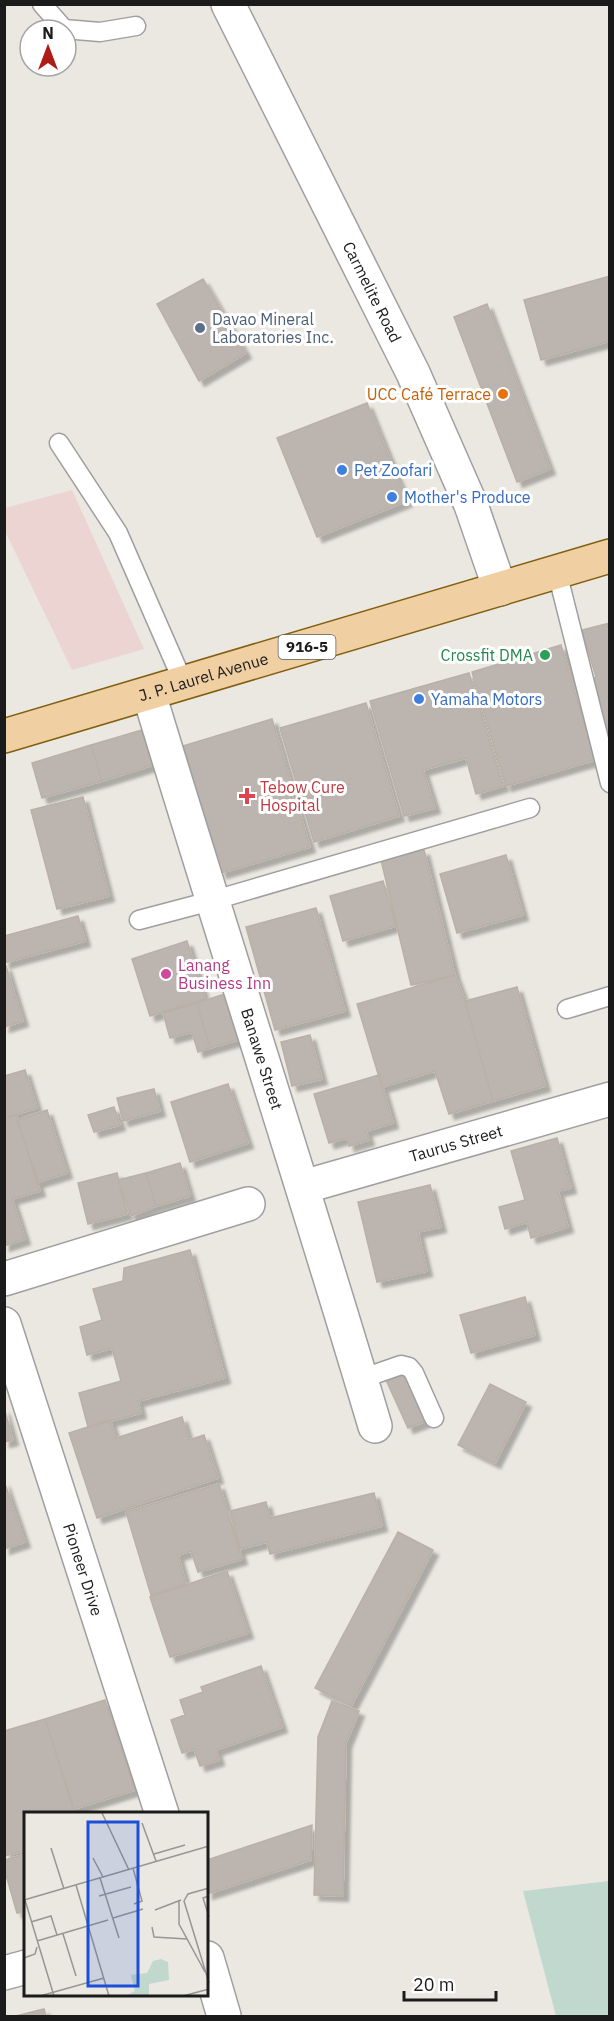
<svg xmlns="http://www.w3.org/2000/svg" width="614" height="2021" viewBox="0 0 614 2021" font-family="'IBM Plex Sans',sans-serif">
	<defs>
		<filter id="shadow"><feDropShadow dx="5.5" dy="5.5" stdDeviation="1.5" flood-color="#0004"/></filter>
	</defs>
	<rect width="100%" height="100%" fill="#ebe8e1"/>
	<path fill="#ebd4d2" d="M72,490l72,159 -72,21 -68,-141 1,-21z"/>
	<path fill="#c0d8cd" d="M609,1881v135h-53l-33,-125z"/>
	<path fill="#bbb4af" stroke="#bbb0a6" stroke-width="1.5" filter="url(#shadow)" d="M610,276v65l-69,19 -17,-60z
		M203,279l43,74 -47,28 -42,-77z
		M487,304l63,165 -33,13 -63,-165z
		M367,403l40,98 -90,36 -40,-99z
		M610,623v166l-28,-105 14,-7 -14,-47z
		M561,645l34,115 -89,26 -34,-114z
		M469,673l34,113 -27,8 -10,-36 -43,12 12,38 -31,8 -34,-115z
		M366,703l33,113 -85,26 -34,-114z
		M272,719l38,128 -89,26 -38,-127z
		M142,730l11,35 -51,16 -11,-36z
		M91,745l11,36 -60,17 -10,-35z
		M83,797l26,99 -52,13 -26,-99z
		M424,850l31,125 -44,10 -30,-125z
		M506,855l17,60 -66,18 -17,-59z
		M383,881l13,45 -53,15 -13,-45z
		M316,908l29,103 -70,19 -29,-103z
		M78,916l7,25 -81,22v-27z
		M187,941l18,58 -55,17 -18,-57z
		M4,966h2l17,55 -19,6z
		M455,975l10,26 28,100 -44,13 -14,-43 -53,16 -25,-83z
		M517,987l28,99 -52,15 -28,-100z
		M228,993l17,45 -35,10 -13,-45z
		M197,1003l13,45 -12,4 -6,-20 -22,6 -7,-25z
		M310,1035l12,44 -30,7 -11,-44z
		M25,1070l12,38 -33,10v-42z
		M379,1075l14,48 -27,8 3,9 -20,6 -2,-8 -18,5 -15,-49z
		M228,1084l20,59 -58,19 -19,-60z
		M154,1089l6,22 -37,10 -6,-23z
		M114,1107l6,18 -26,7 -6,-17z
		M47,1110l20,63 -29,9 -21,-62z
		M16,1115l24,76 -28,8 13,40 -21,7v-128z
		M557,1138l14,50 -13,3 10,36 -37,11 -4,-16 -22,7 -6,-22 26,-7 -14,-49z
		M180,1163l10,33 -34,10 -10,-33z
		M117,1173l10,41 -39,10 -10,-41z
		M146,1173l10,33 -25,10 -13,-36z
		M430,1185l11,42 -23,5 9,39 -50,11 -19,-80z
		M190,1250l35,128 -87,23 3,12 -53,14 -9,-34 42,-12 -9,-33 -25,7 -7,-28 22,-7 -9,-31 30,-8 1,-13z
		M525,1297l10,38 -64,18 -11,-38z
		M404,1372l22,49 -18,7 -22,-48z
		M490,1384l36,18 -31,61 -37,-18z
		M4,1408l9,32 -9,2z
		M182,1417l7,23 15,-5 14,43 -121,40 -28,-85 41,-13 6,18z
		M4,1481l21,61 -21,7z
		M219,1484l23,75 -44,13 -7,-21 -13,4 8,29 -35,11 -25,-83z
		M374,1493l8,33 -112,28 -3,-12 -27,7 -10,-38 36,-9 4,16z
		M398,1532l35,18 -82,156 -36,-18z
		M227,1571l21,62 -78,24 -20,-60z
		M261,1666l21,61 -66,23 3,10 -19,6 -6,-17 -12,4 -11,-33 14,-5 -5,-15 23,-8 -2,-5z
		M105,1700l30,90 -61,19 -29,-90z
		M332,1701l27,10 -13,32 -3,153 -29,-1 4,-158z
		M45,1719l30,95h-49v36l-21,6 -1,-125z
		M312,1825l-1,35 -104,34v-34z
		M26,1854v57l-9,2 -13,-45v-8z
		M44,2009l2,7h-30z"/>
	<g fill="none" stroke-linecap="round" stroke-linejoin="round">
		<g stroke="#9f9f9f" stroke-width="21">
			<path id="lane" d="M42,4l22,25 36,3 36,-6
				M59,443l59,90 66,151
				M557,572l53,211
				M139,920l72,-19 319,-93
				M567,1009l43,-13
				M361,1379l40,-14 8,2 5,6 20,45"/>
		</g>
		<g stroke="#9f9f9f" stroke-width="36">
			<g id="street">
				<path id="s1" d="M228,4l185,369 58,132 29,84"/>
				<path id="s2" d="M149,694c74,244 153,487 226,732"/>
				<path id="s3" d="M303,1187l307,-88"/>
				<path d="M4,1279l244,-75"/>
				<path id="s4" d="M4,1324l158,490"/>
				<path d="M207,1958l17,58"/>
				<path d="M4,1973l22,-6"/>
			</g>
		</g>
		<g stroke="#815f10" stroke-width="36">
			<g id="primary">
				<path id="s5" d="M4,736l606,-180"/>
			</g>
		</g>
		<use href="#lane" stroke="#fff" stroke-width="18"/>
		<use href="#street" stroke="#fff" stroke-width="33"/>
		<use href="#primary" stroke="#f0d0a2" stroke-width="33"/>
	</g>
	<circle fill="#5c6f8a" stroke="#fff" stroke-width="2" cx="200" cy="328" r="6"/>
	<circle fill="#e8710a" stroke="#fff" stroke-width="2" cx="503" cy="394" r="6"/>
	<g fill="#3f7fe0" stroke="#fff" stroke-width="2">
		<circle cx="342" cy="470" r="6"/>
		<circle cx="392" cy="497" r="6"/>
		<circle cx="419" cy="699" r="6"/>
	</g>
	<circle fill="#2e9e5b" stroke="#fff" stroke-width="2" cx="545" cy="655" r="6"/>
	<path fill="#e0444e" stroke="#fff" stroke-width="2" d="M244 787h6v6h6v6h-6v6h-6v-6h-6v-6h6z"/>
	<circle fill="#d1479c" stroke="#fff" stroke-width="2" cx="166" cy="974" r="6"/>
	<g text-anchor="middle" stroke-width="6" stroke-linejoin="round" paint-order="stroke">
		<rect fill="#fff" stroke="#5f5f5f" stroke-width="1.5" x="278.5" y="635" width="57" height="24" rx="4.5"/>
		<g font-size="15" font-weight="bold" fill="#1b1b1b">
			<text x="307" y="652">916-5</text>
		</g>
		<g font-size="16" fill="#1b1b1b" stroke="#fff">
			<text dy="6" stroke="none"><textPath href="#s1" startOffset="322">Carmelite Road</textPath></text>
			<text dy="6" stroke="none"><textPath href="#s5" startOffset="208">J. P. Laurel Avenue</textPath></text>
			<text dy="6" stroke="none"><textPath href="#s2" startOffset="382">Banawe Street</textPath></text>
			<text dy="6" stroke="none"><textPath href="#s3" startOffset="159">Taurus Street</textPath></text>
			<text dy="6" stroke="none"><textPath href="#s4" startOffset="258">Pioneer Drive</textPath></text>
		</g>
		<g font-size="16" fill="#4e5e75" stroke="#fff" text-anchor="start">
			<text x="212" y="325">Davao Mineral<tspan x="212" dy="18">Laboratories Inc.</tspan></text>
		</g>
		<g font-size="16" fill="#c56008" stroke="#fff" text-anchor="end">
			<text x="491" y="400">UCC Café Terrace</text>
		</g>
		<g font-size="16" fill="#366cbe" stroke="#fff" text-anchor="start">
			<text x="354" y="476">Pet Zoofari</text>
			<text x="404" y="503">Mother's Produce</text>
			<text x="431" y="705">Yamaha Motors</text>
		</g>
		<g font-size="16" fill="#27864d" stroke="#fff" text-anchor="end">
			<text x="533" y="661">Crossfit DMA</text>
		</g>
		<g font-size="16" fill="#be3a42" stroke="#fff" text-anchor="start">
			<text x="260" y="793">Tebow Cure<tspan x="260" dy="18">Hospital</tspan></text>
		</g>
		<g font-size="16" fill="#b23c85" stroke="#fff" text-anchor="start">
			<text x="178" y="971">Lanang<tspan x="178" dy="18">Business Inn</tspan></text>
		</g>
	</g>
	<g transform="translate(24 1812)">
		<rect width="184" height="184" fill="#ebe8e1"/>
		<path d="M137,147l7,3 1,18 -20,4v12h-24l10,-5 -4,-16 16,-2 6,-12z" fill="#c0d8cd"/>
		<path fill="none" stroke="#989692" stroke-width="1.5" d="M78,1l27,57M118,11l14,38M27,36l13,41M130,42l31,-9M69,46l10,19M109,56l9,33 -8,3M76,66l19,60M52,73l33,111M185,76l-21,6 -4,7 25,82M75,84l32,-9M185,84l-6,2 6,19M0,88l185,-54M1,88l29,96M155,88v24l26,48M131,98l26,-10M89,106l30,-9M7,110l20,-6 6,19M128,115l2,10 33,2M39,122l13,42M13,129l71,-21M0,146l11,-4 2,-7M16,184l64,-18M159,184l26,-7"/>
		<path fill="#1d4ed8" fill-opacity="0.15" stroke="#1d4ed8" stroke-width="3" d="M64,10h50v164h-50z"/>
		<rect width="184" height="184" fill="none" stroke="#1b1b1b" stroke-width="3"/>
	</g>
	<rect width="614" height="2021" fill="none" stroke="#1b1b1b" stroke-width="12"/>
	<g transform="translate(48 48)"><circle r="28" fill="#ffffff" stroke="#a4a4a4" stroke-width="1.5"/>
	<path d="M0-4.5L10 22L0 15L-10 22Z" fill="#af1b16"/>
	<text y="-9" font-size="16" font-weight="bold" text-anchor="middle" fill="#1b1b1b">N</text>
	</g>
	<path d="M404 1991v9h92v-9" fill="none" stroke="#1b1b1b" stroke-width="3"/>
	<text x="413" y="1991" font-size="18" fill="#1b1b1b" stroke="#ffffff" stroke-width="4.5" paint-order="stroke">20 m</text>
</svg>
